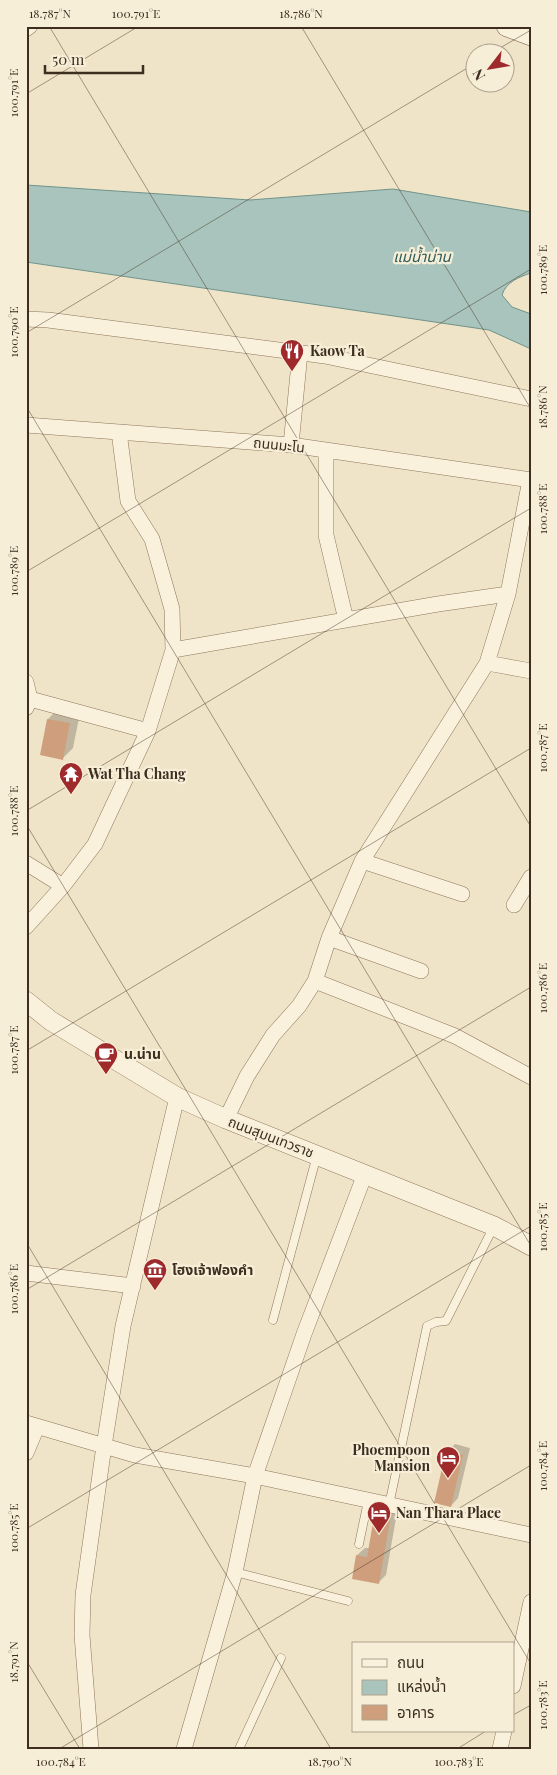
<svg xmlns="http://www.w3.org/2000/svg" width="557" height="1775" viewBox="0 0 557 1775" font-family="'Playfair Display','Noto Sans Thai',serif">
	<rect width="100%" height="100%" fill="#f0e4c8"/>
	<path fill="#a9c4bc" stroke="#6f938a" d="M26,185l224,15 143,-11 138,23v61c-12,4 -25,9 -29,22l10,12 19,7v35l-42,-19 -463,-68z"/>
	<path fill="#0003" d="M58,709l22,4 -7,35 -10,10 -15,-39z
		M455,1444l15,4 -12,50 -7,8 -4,-54z
		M384,1504l14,3 -12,68 -8,8 -21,-28 8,-7h4l7,-36z"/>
	<path fill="#cf9f7d" d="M47,719l23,4 -7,37 -23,-5z
		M446,1451l17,4 -12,52 -17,-4z
		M375,1511l16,4 -12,69 -27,-5 4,-24 11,2z"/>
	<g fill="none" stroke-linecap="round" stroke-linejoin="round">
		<g stroke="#8d765c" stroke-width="9">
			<path id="service" d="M273,1320l44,-165
				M389,1505l38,-179 9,-4 10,-1 48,-95
				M359,1544l9,-43
				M235,1572l113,29
				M239,1749l42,-91"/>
		</g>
		<g stroke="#8d765c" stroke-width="16">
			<path id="minor" d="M26,29l4,-3
				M26,319l22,1 277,36 206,43
				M26,425l265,20 240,35
				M291,445l9,-92
				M326,451v84l20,85
				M173,650l265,-46 70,-10
				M487,663l44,8
				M26,682l4,17 -4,9
				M30,699l118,32
				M362,861l100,33
				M26,863l37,23
				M514,905l17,-28
				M26,927l37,-41 32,-42 53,-113 25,-81 -1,-41 -20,-70 -24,-38 -9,-69
				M329,938l92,33
				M315,981l140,55 76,41
				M226,1119l21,-43 26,-41 26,-29 16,-25 14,-43 33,-77 125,-198 21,-69 22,-114
				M26,1273l107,13
				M26,1423l109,32 120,21 276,59
				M26,1453l11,-26
				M513,1686l18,-84
				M91,1749l-9,-114 1,-40 21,-149 19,-120 54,-229
				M184,1749l51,-177 20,-96 49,-142 61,-160
				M500,1749l4,-18"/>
		</g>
		<g stroke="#8d765c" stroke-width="20">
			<path id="tertiary" d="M26,1001l25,20 126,76 49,22 268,107 37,20"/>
		</g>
		<g stroke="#6f573f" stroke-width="22">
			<path id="secondary" d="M507,26l24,9"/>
		</g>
		<use href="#service" stroke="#faf1dc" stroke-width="8"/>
		<use href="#minor" stroke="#faf1dc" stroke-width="15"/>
		<use href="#tertiary" stroke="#faf1dc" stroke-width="19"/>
		<use href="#secondary" stroke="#faf1dc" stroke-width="21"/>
	</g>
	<path fill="none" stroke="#3d2e20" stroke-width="1" stroke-opacity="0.45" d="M49,26l482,801M301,26l230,383M493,52l38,-22M26,94l113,-68M26,333l448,-269M26,406l505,840M26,572l505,-303M26,811l505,-303M26,824l505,840M26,1051l505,-303M26,1242l305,507M26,1290l505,-303M26,1529l505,-303M26,1660l54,89M513,1715l18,-10M59,1749l472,-284M457,1749l29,-18"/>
	<defs>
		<g id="restaurant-pin" transform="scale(1.25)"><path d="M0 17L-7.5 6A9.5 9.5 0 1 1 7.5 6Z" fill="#9e2a2b" stroke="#f7eed8"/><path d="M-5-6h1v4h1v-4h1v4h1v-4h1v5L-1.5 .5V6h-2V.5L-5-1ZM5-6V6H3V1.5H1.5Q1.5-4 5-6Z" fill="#fff"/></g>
		<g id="temple-pin" transform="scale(1.25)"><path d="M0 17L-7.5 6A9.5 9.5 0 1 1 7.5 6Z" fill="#9e2a2b" stroke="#f7eed8"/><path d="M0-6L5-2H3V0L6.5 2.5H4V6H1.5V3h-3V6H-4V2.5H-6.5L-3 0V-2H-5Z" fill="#fff"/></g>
		<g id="cafe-pin" transform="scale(1.25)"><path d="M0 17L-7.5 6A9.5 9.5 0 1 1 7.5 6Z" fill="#9e2a2b" stroke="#f7eed8"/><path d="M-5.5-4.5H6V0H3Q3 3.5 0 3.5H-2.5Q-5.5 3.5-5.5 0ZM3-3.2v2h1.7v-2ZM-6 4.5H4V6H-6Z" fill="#fff"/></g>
		<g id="museum-pin" transform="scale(1.25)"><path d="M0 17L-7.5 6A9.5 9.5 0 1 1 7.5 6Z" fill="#9e2a2b" stroke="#f7eed8"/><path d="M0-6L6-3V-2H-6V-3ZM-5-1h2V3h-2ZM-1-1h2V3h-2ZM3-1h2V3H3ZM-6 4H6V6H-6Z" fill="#fff"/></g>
		<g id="hotel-pin" transform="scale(1.25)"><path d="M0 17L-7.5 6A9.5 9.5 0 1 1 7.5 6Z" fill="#9e2a2b" stroke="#f7eed8"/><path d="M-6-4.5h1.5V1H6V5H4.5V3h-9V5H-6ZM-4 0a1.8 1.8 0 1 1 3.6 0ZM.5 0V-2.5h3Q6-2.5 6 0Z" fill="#fff"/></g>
	</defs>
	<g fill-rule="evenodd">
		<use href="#restaurant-pin" x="292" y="351"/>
		<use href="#temple-pin" x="71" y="774"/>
		<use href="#cafe-pin" x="106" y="1054"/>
		<use href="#museum-pin" x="155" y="1270"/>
		<use href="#hotel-pin" x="448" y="1458"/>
		<use href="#hotel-pin" x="379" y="1513"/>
	</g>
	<g text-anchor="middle" stroke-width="4.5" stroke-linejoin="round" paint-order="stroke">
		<g font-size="14" font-weight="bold" fill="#3d2e20" stroke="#f7eed8" text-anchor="start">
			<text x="310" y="356">Kaow Ta</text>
			<text x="88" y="779">Wat Tha Chang</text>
			<text x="124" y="1059">น.น่าน</text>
			<text x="172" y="1275">โฮงเจ้าฟองคำ</text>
			<text x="430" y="1455" text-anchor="end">Phoempoon<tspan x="430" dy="16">Mansion</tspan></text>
			<text x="396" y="1518">Nan Thara Place</text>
		</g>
		<g font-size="14" fill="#3d2e20" stroke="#f7eed8">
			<text transform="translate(279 445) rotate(6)" y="5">ถนนมะโน</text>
			<text transform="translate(271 1137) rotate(21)" y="5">ถนนสุมนเทวราช</text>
		</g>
		<g font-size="15" font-style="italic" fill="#2f5d5a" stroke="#f7eed8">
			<text x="422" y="262">แม่น้ำน่าน</text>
		</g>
	</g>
	<rect width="557" height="1775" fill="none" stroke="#f7eed8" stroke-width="55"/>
	<rect x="352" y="1642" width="162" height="90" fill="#f7eed8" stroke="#ada18e"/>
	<rect x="362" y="1659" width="25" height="8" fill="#faf1dc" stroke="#ada18e"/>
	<text x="397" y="1668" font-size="15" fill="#3d2e20">ถนน</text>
	<rect x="362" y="1680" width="25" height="15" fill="#a9c4bc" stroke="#ada18e"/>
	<text x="397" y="1692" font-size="15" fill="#3d2e20">แหล่งน้ำ</text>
	<rect x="362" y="1705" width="25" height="15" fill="#cf9f7d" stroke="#ada18e"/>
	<text x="397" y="1718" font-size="15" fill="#3d2e20">อาคาร</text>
	<g transform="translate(490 68) rotate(239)"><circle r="24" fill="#f7eed8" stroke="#ada18e"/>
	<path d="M0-4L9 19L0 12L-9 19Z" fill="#9e2a2b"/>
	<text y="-8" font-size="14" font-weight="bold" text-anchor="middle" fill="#3d2e20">N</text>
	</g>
	<path d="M45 65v8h98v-8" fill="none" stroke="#3d2e20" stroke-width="2.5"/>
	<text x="52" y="65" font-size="15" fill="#3d2e20" stroke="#f7eed8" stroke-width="4" paint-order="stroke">50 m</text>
	<rect x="28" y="28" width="502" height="1720" fill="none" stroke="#3d2e20" stroke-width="2"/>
	<g font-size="12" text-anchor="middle" fill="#3d2e20">
		<text x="50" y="18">18.787°N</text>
		<text x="136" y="18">100.791°E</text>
		<text x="301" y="18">18.786°N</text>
		<text transform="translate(14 93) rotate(-90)" y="4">100.791°E</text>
		<text transform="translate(543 270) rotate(-90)" y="4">100.789°E</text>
		<text transform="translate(14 332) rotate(-90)" y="4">100.790°E</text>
		<text transform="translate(543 407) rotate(-90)" y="4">18.786°N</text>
		<text transform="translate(543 509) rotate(-90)" y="4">100.788°E</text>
		<text transform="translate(14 571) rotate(-90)" y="4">100.789°E</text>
		<text transform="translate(543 748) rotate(-90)" y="4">100.787°E</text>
		<text transform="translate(14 811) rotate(-90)" y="4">100.788°E</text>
		<text transform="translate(543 988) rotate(-90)" y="4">100.786°E</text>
		<text transform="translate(14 1050) rotate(-90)" y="4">100.787°E</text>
		<text transform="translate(543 1227) rotate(-90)" y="4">100.785°E</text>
		<text transform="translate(14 1289) rotate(-90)" y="4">100.786°E</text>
		<text transform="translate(543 1466) rotate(-90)" y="4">100.784°E</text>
		<text transform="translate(14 1528) rotate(-90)" y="4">100.785°E</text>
		<text transform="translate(14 1662) rotate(-90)" y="4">18.791°N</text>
		<text transform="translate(543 1705) rotate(-90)" y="4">100.783°E</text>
		<text x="61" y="1766">100.784°E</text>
		<text x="330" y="1766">18.790°N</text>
		<text x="459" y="1766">100.783°E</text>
	</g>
</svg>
